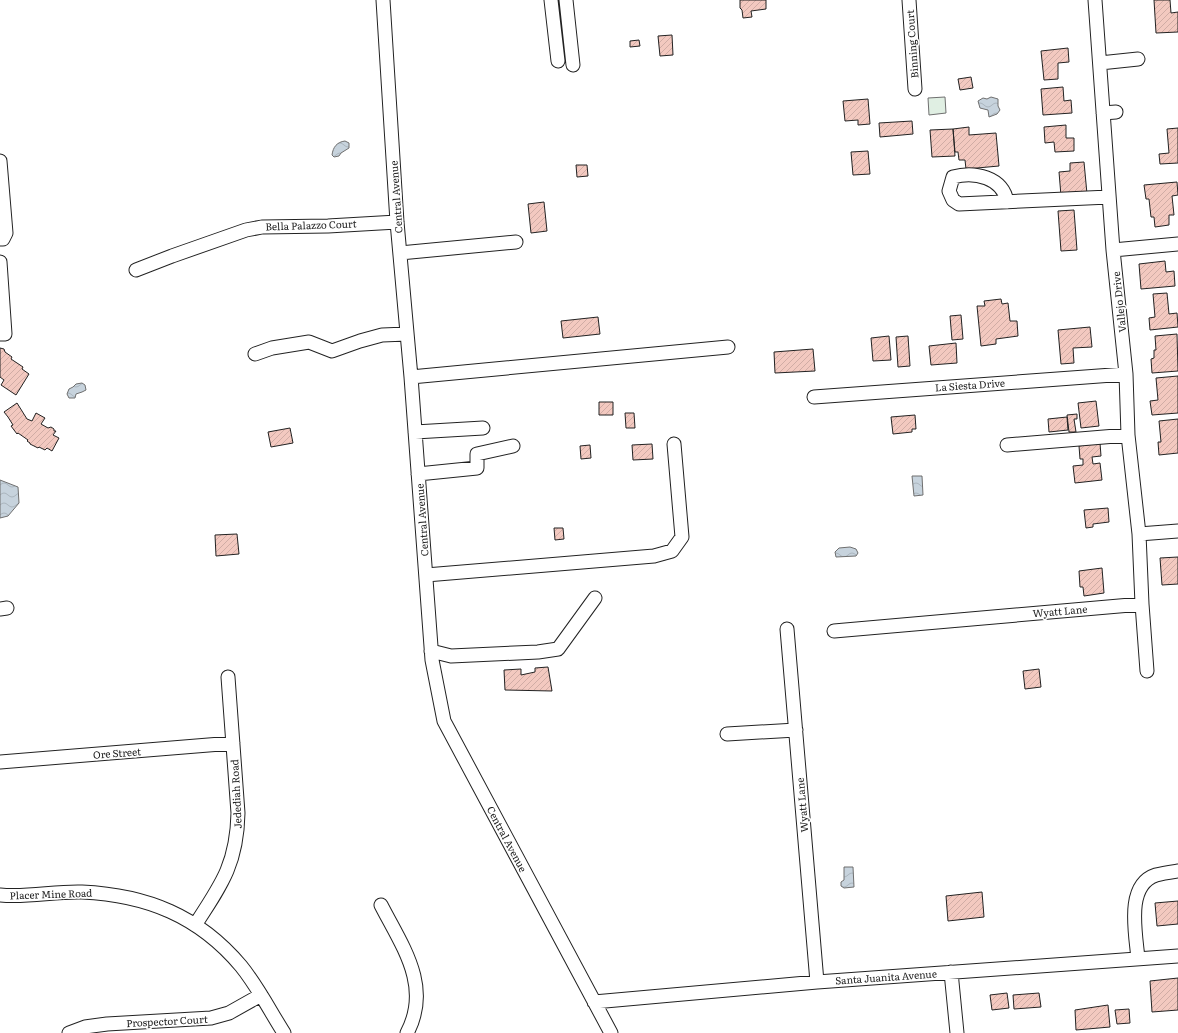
<svg xmlns="http://www.w3.org/2000/svg" width="1178" height="1033" viewBox="0 0 1178 1033" font-family="Literata,serif">
	<defs>
		<pattern id="water-waves" width="16" height="10" patternUnits="userSpaceOnUse"><rect width="16" height="10" fill="#c7d3dd"/><path d="M0 5q4-4 8 0t8 0" fill="none" stroke="#abb5bd"/></pattern>
		<pattern id="building-hatch" width="6" height="6" patternUnits="userSpaceOnUse"><rect width="6" height="6" fill="#f3c9c0"/><path d="M-1 1l2-2M0 6l6-6M5 7l2-2" fill="none" stroke="#d0aca5"/></pattern>
	</defs>
	<rect width="100%" height="100%" fill="#fff"/>
	<path fill="#e0efe3" stroke="#6f6f6f" d="M945,97l1,16 -17,2 -1,-17z"/>
	<path fill="url(#water-waves)" stroke="#6f6f6f" d="M991,97l7,2v7l2,4 -3,4 -8,3 -1,-7 -8,-2 -2,-7 5,-3 4,1z
		M345,141l4,2v5l-8,5 -2,3 -5,1 -2,-2c1,-8 5,-13 13,-14z
		M82,383l3,2 1,5 -4,2 -6,2 -1,4h-6l-2,-4 2,-5 4,-2 3,-3z
		M912,476h10l1,19 -9,1z
		M0,480l18,7 1,16 -11,13 -8,2z
		M850,547l6,2 2,4 -2,3 -20,1 -1,-5 4,-4z
		M844,867h9l1,20 -10,1 -3,-2v-4l3,-2z"/>
	<path fill="url(#building-hatch)" stroke="#222" d="M740,0h26v9l-15,2 1,6 -9,1 -1,-8 -2,-2z
		M1154,0h16l1,13 7,-1v20l-22,1z
		M672,35l1,20 -13,1 -2,-20z
		M639,40l1,6 -10,1v-6z
		M1068,48l1,14 -11,1v16l-14,1 -3,-29z
		M971,77l2,11 -13,2 -2,-11z
		M1063,87l1,14 7,-1 1,13 -29,2 -2,-26z
		M868,99l2,25 -12,1v-5l-13,1 -2,-20z
		M912,121l1,13 -33,3 -1,-14z
		M1066,125v13h8v13l-19,1 -1,-10 -9,1 -1,-16z
		M969,127v8l27,-2 3,33 -33,3 -1,-9h-6l-1,-8h-3l-2,-23z
		M1178,128v35l-18,1 -1,-10 10,-1 -2,-24z
		M953,129l2,27 -23,1 -2,-27z
		M868,151l2,23 -17,1 -2,-23z
		M1084,162l3,32 -26,2 -2,-24 11,-1v-8z
		M576,165h11l1,11 -11,1z
		M1177,182l1,13 -6,1 2,19h-5v10l-14,2 -1,-10h-3l-2,-18h-3l-2,-14z
		M544,202l3,29 -16,2 -3,-29z
		M1074,210l3,40 -16,1 -3,-40z
		M1165,261l1,11 8,-1 1,15 -34,3 -2,-25z
		M1167,293l2,21 8,-1 1,14 -28,3 -1,-12 6,-1 -2,-23z
		M1001,299l1,5 6,-1 2,18h7l1,15 -22,3v5l-15,2 -4,-40h8l-1,-5z
		M961,315l2,24 -11,1 -2,-24z
		M598,317l2,17 -37,4 -2,-17z
		M1090,327l2,20 -19,1 1,15 -13,1 -3,-34z
		M1177,334l1,37 -26,2 -1,-14 3,-1v-8h2l-1,-14z
		M889,336l2,24 -18,1 -2,-23z
		M908,336l2,30 -12,1 -2,-30z
		M956,343l1,20 -26,2 -2,-19z
		M0,348l4,1 1,3 7,5 -1,2 12,8 -1,2 7,5 -13,21 -15,-10 3,-5 -4,-3z
		M813,349l2,22 -40,2 -1,-21z
		M1178,376v37l-26,2 -2,-14 8,-1 -2,-22z
		M1096,401l3,25 -18,2 -3,-25z
		M599,402h14v13h-14z
		M17,403l10,16 5,2 4,-8 9,5 -4,6 7,4 3,-1 3,2v2h2l-3,4 6,3 -7,13 -5,-3 -2,2 -6,-3 -1,1 -8,-4v-1l-3,-2 1,-1 -10,-7 -1,1 -6,-8 2,-1 -5,-8 -4,-5z
		M625,413h9l1,15h-9z
		M1077,414v5h-3l2,13h-7l-2,-17z
		M915,415l1,14h-4v3l-19,2 -2,-17z
		M1067,417l1,13 -19,2 -1,-13z
		M1178,419v34l-19,2 -1,-13h3l-2,-21z
		M290,428l3,15 -22,4 -3,-15z
		M1100,443l1,13 -9,1 1,7 7,-1 2,17 -27,3 -2,-17 10,-1v-6h-3l-1,-13z
		M652,444l1,15 -20,1 -1,-15z
		M590,445l1,13 -10,1 -1,-13z
		M1108,508l1,14 -16,2v3l-7,1 -2,-18z
		M554,528h9l1,11 -9,1z
		M237,534l2,20 -23,2 -1,-21z
		M1178,557v27l-16,1 -2,-27z
		M1102,568l2,25 -20,3 -1,-9h-3l-1,-16z
		M548,667l4,24 -47,-1 -1,-20 17,-1v6l14,-3v-4z
		M1039,669l2,18 -16,2 -2,-18z
		M982,892l2,25 -36,4 -2,-25z
		M1178,901v23l-21,2 -2,-23z
		M1178,978v32l-26,2 -2,-31z
		M1007,993l2,15 -17,2 -2,-15z
		M1039,993l2,14 -27,2 -1,-14z
		M1108,1005l2,22 -34,3 -1,-20z
		M1129,1009l1,14 -13,1 -2,-14z"/>
	<g fill="none" stroke-linecap="round" stroke-linejoin="round">
		<g stroke="#222" stroke-width="15">
			<path id="minor" d="M383,0l14,222 14,155 21,283 12,61 167,312
				M551,0l7,61
				M566,0l7,65
				M909,0l6,89
				M1095,0l18,250 13,124 2,61 11,99 3,70 5,67
				M1100,63l38,-4
				M1103,113l13,-1
				M0,161l6,72 -3,6h-3
				M1007,202c-4,-25 -33,-31 -54,-25l-4,14 4,9 6,4 150,-7
				M1113,250l65,-6
				M400,253l116,-11
				M0,262l5,72h-5
				M136,270l36,-14 74,-26 16,-3 66,-1 69,-4
				M255,354l17,-6 37,-6 23,9 28,-10 22,-6 25,-1
				M411,377l317,-30
				M814,397l312,-23
				M415,432l68,-4
				M1007,445l121,-10
				M418,474l59,-6v-14l36,-8
				M1139,534l39,-3
				M426,575l228,-19 18,-5 10,-14 -8,-93
				M0,609l7,-1
				M787,629l30,353
				M834,631l308,-27
				M431,651l20,5 87,-4 20,-3 37,-51
				M727,734l69,-4
				M0,762l233,-19
				M0,895c27,3 55,-4 82,-3 65,3 117,24 159,74 17,21 29,45 43,67
				M381,905c21,41 51,81 26,128
				M195,925c27,-41 42,-62 43,-112l-10,-136
				M1138,959c-2,-25 -13,-74 18,-84 7,-2 15,-3 22,-4
				M951,972l6,61
				M594,1002l223,-20 361,-26
				M69,1033l16,-6 22,-3 104,-6 18,-5 32,-18"/>
		</g>
		<use href="#minor" stroke="#fff" stroke-width="13"/>
	</g>
	<g text-anchor="middle" stroke-width="3" stroke-linejoin="round" paint-order="stroke">
		<g font-size="10" fill="#222" stroke="#fff">
			<text transform="translate(912 44) rotate(-94)" y="4">Binning Court</text>
			<text transform="translate(396 197) rotate(-94)" y="4">Central Avenue</text>
			<text transform="translate(311 225) rotate(-2)" y="4">Bella Palazzo Court</text>
			<text transform="translate(1119 302) rotate(-96)" y="4">Vallejo Drive</text>
			<text transform="translate(970 385) rotate(-4)" y="4">La Siesta Drive</text>
			<text transform="translate(422 520) rotate(-94)" y="4">Central Avenue</text>
			<text transform="translate(1060 611) rotate(-5)" y="4">Wyatt Lane</text>
			<text transform="translate(117 753) rotate(-4)" y="4">Ore Street</text>
			<text transform="translate(236 794) rotate(-93)" y="4">Jedediah Road</text>
			<text transform="translate(802 805) rotate(-95)" y="4">Wyatt Lane</text>
			<text transform="translate(507 839) rotate(62)" y="4">Central Avenue</text>
			<text transform="translate(51 894) rotate(-2)" y="4">Placer Mine Road</text>
			<text transform="translate(886 977) rotate(-4)" y="4">Santa Juanita Avenue</text>
			<text transform="translate(167 1021) rotate(-3)" y="4">Prospector Court</text>
		</g>
	</g>
</svg>
